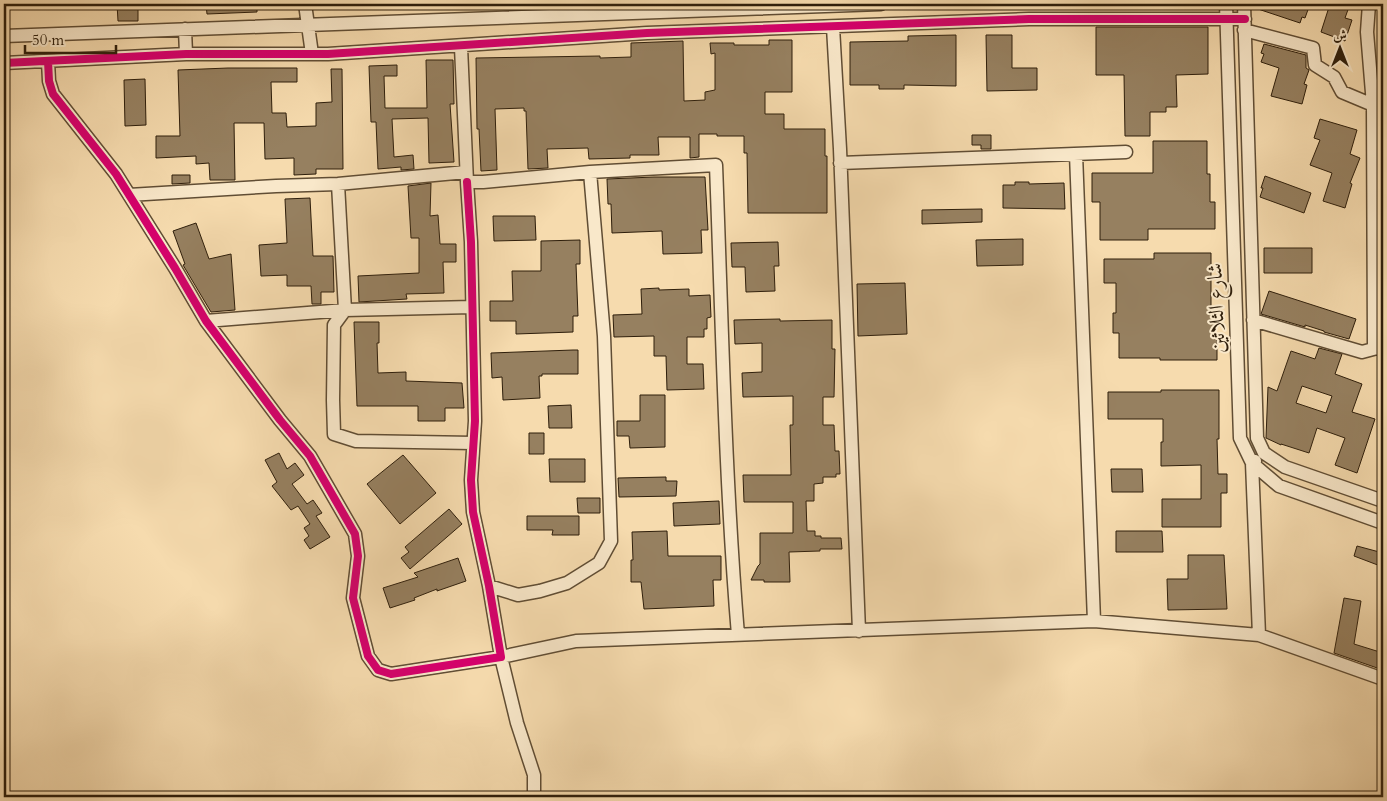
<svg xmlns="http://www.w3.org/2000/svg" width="1387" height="801" viewBox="0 0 1387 801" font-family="Cardo,Amiri,serif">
	<rect width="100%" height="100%" fill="#f6dbae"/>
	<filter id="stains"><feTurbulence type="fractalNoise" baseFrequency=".004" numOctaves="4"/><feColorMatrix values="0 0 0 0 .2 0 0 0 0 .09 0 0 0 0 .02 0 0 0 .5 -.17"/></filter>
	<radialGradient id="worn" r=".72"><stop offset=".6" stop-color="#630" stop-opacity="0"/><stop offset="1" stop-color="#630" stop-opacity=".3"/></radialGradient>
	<path fill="#968060" stroke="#2e1e0b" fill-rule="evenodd" d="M117,4h21v17h-20z
		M206,4h51v8l-50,2z
		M1252,4h58l-5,14 -3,-1 -2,6 -48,-16z
		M1330,4h20l-5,14 7,2 -7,21 -24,-9z
		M1096,27h112v47l-32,1 1,32h-11v5h-16v24h-25l-1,-61h-28z
		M956,35v51l-52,-1v4h-25v-4h-29v-43l58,-1v-5z
		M986,35h26v33h25v22l-50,1z
		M769,40h23v52h-27v22h19v15h41v27h2v57h-79l-1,-60h-3v-17h-27v-2h-18v23l-9,1v-21h-32l1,18h-29v3l-41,1 -1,-11 -41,1 1,19 -20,1 -2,-58h-2v-3l-29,1 2,61 -16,1 -2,-42h-2l-1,-71 124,-2v2l31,-1v-14l52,-2 1,60 21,-1v-8l10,-2v-37l-4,1 -1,-11h24v2h35z
		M1264,44l42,11v13l3,2 -5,14 3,1 -5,19 -31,-8 8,-28 -18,-6 3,-8 -3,-1z
		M426,60h27l1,44h-4l4,58 -25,1 -1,-45 -36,1 2,38 19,-2 1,14 -13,1v-3l-23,2 -2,-47h-5l-2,-56 28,-1v11h-13l1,32h42z
		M228,68h69v14h-26l1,31h14l1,14 29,-1v-23l16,-1 -1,-33h11l1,100h-27v5l-22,1v-17l-29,1 -1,-36h-30l1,57h-25l-1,-17 -13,1v-8l-40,2v-22h24l-2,-66z
		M145,79l1,46 -21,1 -1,-46z
		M1320,119l37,11 -7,24 10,4 -10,25 2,1 -7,24 -22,-7 9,-28 -22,-8 10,-25 -6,-2z
		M972,135h19v14h-10v-4h-9z
		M1153,141h54v33h3v28h5v27h-67v11h-48v-38h-8v-29h61z
		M172,175h18v8l-18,1z
		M1265,176l46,17 -7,20 -44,-16 3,-9h-2z
		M654,177h51l3,53h-7l1,23 -39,1 -1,-23 -50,2 -1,-29h-3l-1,-25z
		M1015,182h14v2l35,-1 1,26 -62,-1v-23h12z
		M431,183l-1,33 8,-1 2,29h16v18h-13l1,31 -38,1 1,5 -48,3 -1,-26 61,-3v-35h-8l-3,-52z
		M310,198l3,58h20l1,36h-13v12h-9l-1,-18h-24v-11l-26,1 -2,-31 28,-2 -2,-44z
		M982,209v13l-60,2v-14z
		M493,216h42l1,24 -42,1z
		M196,223l13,36 22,-5 4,56 -24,2 -28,-47 2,-1 -12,-33z
		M1023,239v26l-46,1 -1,-26z
		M580,240v24h-4l2,52h-5v16l-57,2v-13h-26v-20h23l-1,-30h29v-30z
		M778,242l1,24h-5l1,25 -29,1 -1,-25h-13l-1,-24z
		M1264,248h48v25h-48z
		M1154,253h57v59h3v26h3v22h-57v-2h-41v-25h-6v-20h3v-30h-12v-24h50z
		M905,283l2,51 -49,2 -1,-52z
		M659,288v2l30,-1v7l21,-1 1,22 -4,1v11h-3v8h-17v27h16l1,25 -37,1 -1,-34h-12v-20l-40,1 -1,-22 29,-1 -1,-25z
		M1269,291l87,28 -7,20 -25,-7v-1l-19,-6v2l-44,-13z
		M780,319v2l52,-1v29h3l-1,48h-11v28h11l1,26h4l1,23h-4v3h-13v6l-9,1v17h-8l1,30h8v5h6v2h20l1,11h-22v2l-31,1 1,30h-26v-2h-13l7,-14 2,-2v-31h33v-31h-49l-1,-27h48l-1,-50h3v-29l-50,1 -1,-24 20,-1v-29l-27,1 -1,-24z
		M354,322h25v21h-2l1,30 28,-1v9l56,2 2,25h-19v13h-27v-15h-61z
		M1319,348l23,6 -7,20 27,10 -10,28 23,7 -18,54 -22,-8 10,-27 -28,-10 -8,25 -28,-9v1l-15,-7 2,-51 9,4 14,-40 24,8zM1302,386l30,10 -6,17 -30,-10z
		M573,350h5v24h-36v2h-3l1,22 -37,2 -1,-23 -10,1 -1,-25z
		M1161,390h58v49h-2l1,35h9v19h-6v34h-59v-28h39v-34l-40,1v-24h2v-23h-55v-27h53z
		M640,395h25v52l-35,1 -1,-12h-12v-15h23z
		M571,405l1,23h-23l-1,-22z
		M529,433h15v21h-15z
		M279,453l8,16 8,-6 9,12 -12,9 15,20 6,-4 9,13 -6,3 14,21 -20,12 -6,-9 5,-4 -5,-8 6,-4 -12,-18 -7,4 -19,-24 5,-4 -12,-22z
		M403,455l33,38 -36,31 -33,-40z
		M549,459h36v23h-35z
		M1111,469h31l1,23h-31z
		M666,477v4h11l-1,15 -57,1 -1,-19z
		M577,498h23v15h-22z
		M719,501l1,23 -46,2 -1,-23z
		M449,509l13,15 -52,45 -9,-11 8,-6 -4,-5z
		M527,516h52v19h-27l1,-5h-26z
		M667,531l1,25h53v24h-8l1,26 -70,3 -3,-27h-10v-22h2l-1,-28z
		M1116,531h46l1,21h-47z
		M1357,546l26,7v14l-29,-11z
		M1188,555h36l3,54 -59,1 -1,-31h21z
		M458,558l8,23 -29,10v-2l-23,9 1,2 -25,8 -7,-20 35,-11 -4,-4z
		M1344,598l17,3 -7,43 29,9v17l-49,-17z"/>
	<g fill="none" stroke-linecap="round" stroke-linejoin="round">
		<g stroke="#604d34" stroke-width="15">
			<path id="minor" d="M305,4l7,50
				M1226,4l14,434 12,25 27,23 104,37
				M1244,4l13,434 7,15 21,14 98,34
				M1369,4l-2,28 6,73 10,9
				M833,27l7,122 19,482
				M185,29l1,25
				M1244,30l69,18 2,17 19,12 8,15 31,13 1,242 9,3
				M4,36l877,-32
				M461,47l6,135h16l107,-10 126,-7c6,157 9,314 22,470
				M48,61l1,20 4,13 63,80 59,94 31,53 74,99 30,36 45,78 3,22 -5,42 15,58 10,14 13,4 110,-17 -12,-71 -16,-74 -2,-32 4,-59 -4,-179 -4,-60
				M4,63l182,-9h142l319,-21 382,-14h216
				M1076,154l18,467
				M840,163l286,-11
				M338,184l7,126 -11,15 -1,75 1,34 22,7 117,2
				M129,195l147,-9 62,-2 128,-12
				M1253,320l109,32 15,-4
				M206,321l139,-11 127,-3
				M1255,461l-3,2 7,172
				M489,586l29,9 22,-4 27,-8 32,-20 12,-22 -7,-205 -14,-164
				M534,797v-22l-17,-52 -16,-66 75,-16 518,-20 165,14 124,44"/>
		</g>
		<use href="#minor" stroke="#f9e8ca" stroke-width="12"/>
		<g stroke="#f9e8ca" stroke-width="11">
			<path id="cycleway" d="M48,61l1,20 4,13 63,80 59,94 31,53 74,99 30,36 45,78 3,22 -5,42 15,58 10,14 13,4 110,-17 -12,-71 -16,-74 -2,-32 4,-59 -4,-179 -4,-60
				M4,63l182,-9h142l319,-21 382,-14h216"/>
		</g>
		<use href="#cycleway" stroke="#d6006c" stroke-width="8"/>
	</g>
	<g text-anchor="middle" stroke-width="4" stroke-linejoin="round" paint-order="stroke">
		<g font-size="21" fill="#2e1e0b" stroke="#f9e8ca">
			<text transform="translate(1216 308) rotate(-92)" y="7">شارع الثلاثين</text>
		</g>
	</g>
	<rect width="1387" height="801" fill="none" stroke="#f6dbae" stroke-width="20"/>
	<rect x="5" y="5" width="1377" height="791" fill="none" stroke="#2e1e0b" stroke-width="2.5"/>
	<rect x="10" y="10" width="1367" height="781" fill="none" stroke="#2e1e0b"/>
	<g transform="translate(1340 48)" stroke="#f9e8ca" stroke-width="4" paint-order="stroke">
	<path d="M0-4L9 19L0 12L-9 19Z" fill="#2e1e0b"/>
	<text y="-8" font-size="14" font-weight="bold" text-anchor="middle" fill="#2e1e0b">ش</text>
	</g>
	<path d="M25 45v8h91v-8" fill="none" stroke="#2e1e0b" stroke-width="2.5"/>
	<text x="32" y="45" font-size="15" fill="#2e1e0b" stroke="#f9e8ca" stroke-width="4" paint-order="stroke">50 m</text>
	<rect width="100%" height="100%" filter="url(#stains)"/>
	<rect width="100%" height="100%" fill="url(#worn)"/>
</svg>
